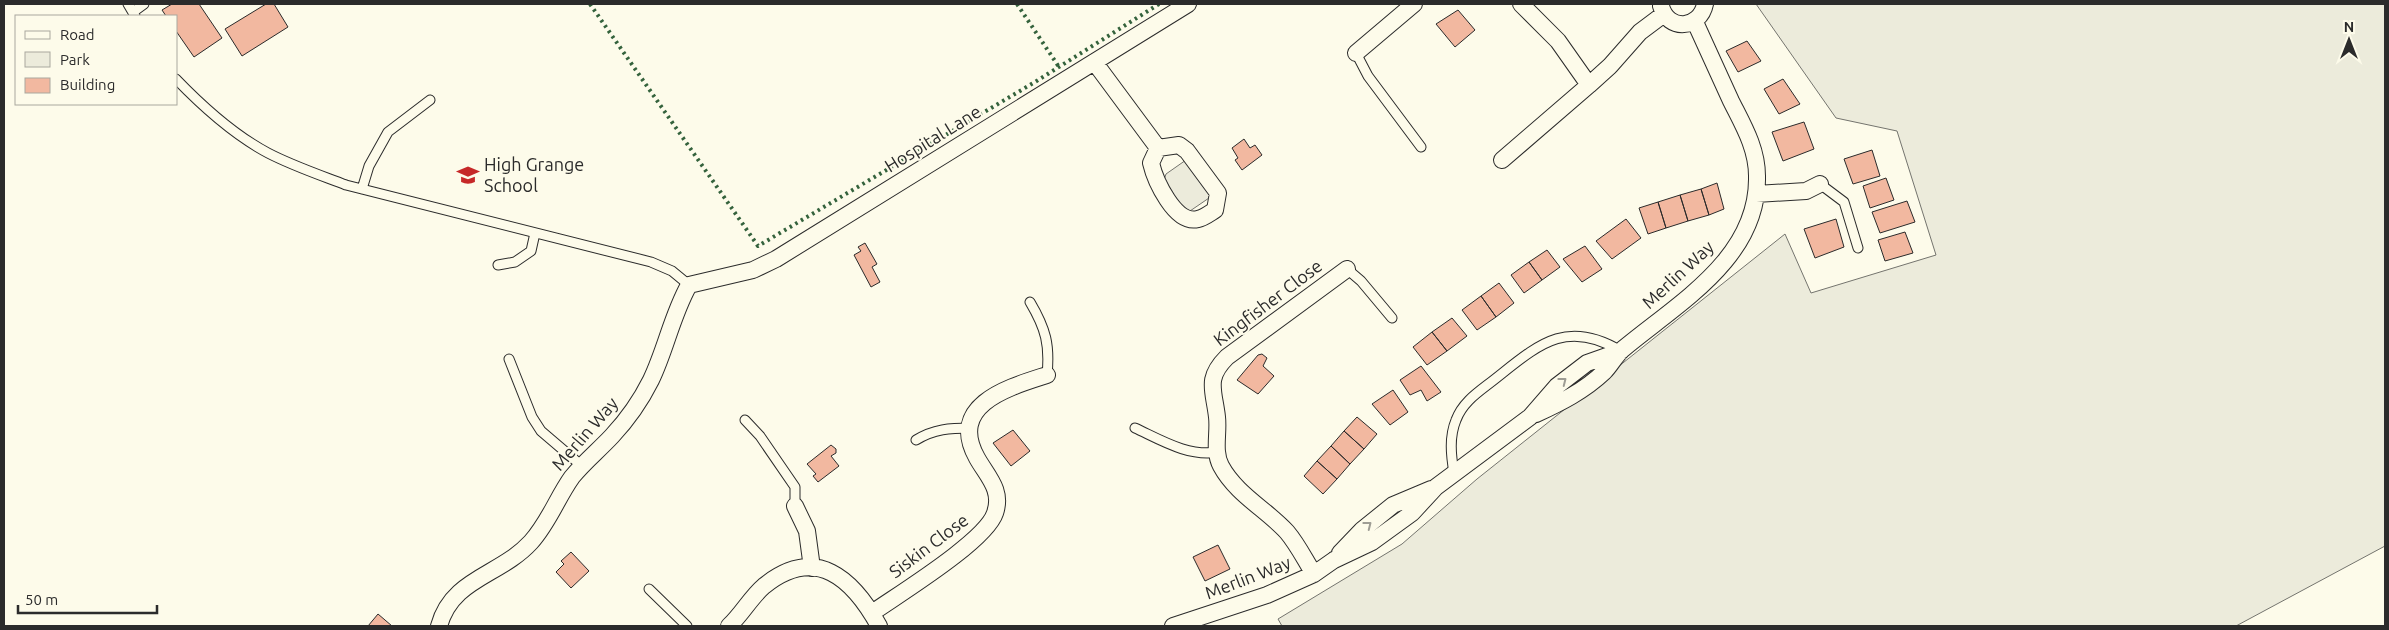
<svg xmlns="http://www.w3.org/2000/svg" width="2389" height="630" viewBox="0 0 2389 630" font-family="Ubuntu,sans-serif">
	<rect width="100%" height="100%" fill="#fdfbea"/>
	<path fill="#ecebdb" stroke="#74746e" d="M1756,4h629v542l-149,80h-954l-4,-7 124,-75 75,-65 308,-245 26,59 125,-38 -39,-124 -61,-13z
		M1186,160l25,30 -2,8 -19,13 -9,-4 -17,-27 2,-6z"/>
	<path fill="#f2b8a0" stroke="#2b2b2b" d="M172,4h27l23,34 -28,19 -18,-26v-15h-10l-4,-6z
		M266,4h8l14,23 -46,29 -17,-27z
		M1458,10l17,20 -20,17 -19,-23z
		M1747,41l14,20 -23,11 -12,-21z
		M1783,79l17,25 -21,10 -15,-25z
		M1804,122l10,27 -31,12 -11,-29z
		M1244,139l6,9 5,-3 7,10 -20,15 -7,-10 3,-2 -6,-10z
		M1872,150l8,26 -27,8 -9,-25z
		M1886,178l8,22 -24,8 -7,-22z
		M1717,183l7,26 -15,6 -8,-26z
		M1701,189l8,26 -21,6 -8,-26z
		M1680,195l8,26 -22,7 -8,-26z
		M1907,201l8,21 -35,11 -8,-21z
		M1658,202l8,26 -18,6 -9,-26z
		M1626,219l15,19 -29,21 -16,-18z
		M1836,219l8,28 -29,11 -11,-29z
		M1905,232l8,21 -28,8 -7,-21z
		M865,243l12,21 -5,3 8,15 -9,5 -17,-32 7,-4 -3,-4z
		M1585,246l17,23 -20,13 -19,-23z
		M1547,250l13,17 -18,13 -13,-18z
		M1529,262l13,18 -18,13 -13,-18z
		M1499,283l15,20 -18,14 -15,-21z
		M1481,296l15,21 -19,13 -15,-20z
		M1452,318l15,18 -20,15 -15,-19z
		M1432,332l15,19 -20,14 -14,-18z
		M1262,354l5,4 -4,8 11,10 -16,18 -21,-14 21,-25z
		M1421,366l20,26 -14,9 -6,-11 -11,5 -10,-15z
		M1393,390l15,22 -18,13 -18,-21z
		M1357,417l20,17 -13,15 -20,-18z
		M1013,430l17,21 -19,15 -18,-23z
		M1344,431l20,18 -14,15 -19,-18z
		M831,445l5,4v4l-5,3 8,10 -21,16 -5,-6 3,-2 -9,-10z
		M1331,446l19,18 -13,15 -20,-18z
		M1317,461l20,18 -14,15 -19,-18z
		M1218,545l12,24 -25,12 -12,-24z
		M571,552l18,19 -18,17 -15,-16 8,-8 -3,-3z
		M378,614l14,12h-24z"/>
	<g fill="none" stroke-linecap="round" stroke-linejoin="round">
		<g stroke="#2b2b2b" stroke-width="11">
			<path id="lane" d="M128,4l7,12
				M133,12l11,-8
				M1356,53l12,23 53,71
				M176,79c27,28 58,56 92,74 25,13 52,22 78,32l305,77 21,9 17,14
				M1820,184l24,18 14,46
				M362,189l7,-23 19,-34 42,-32
				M498,265l17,-3 16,-11 4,-18
				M1347,269l14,12 31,37
				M1030,302c16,27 20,43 17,73
				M509,359l23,58 9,14 41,35
				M745,420l15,16 35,51v19
				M1135,428c26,12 53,29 83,24
				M916,440c18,-11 34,-12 55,-12
				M1454,473c-3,-18 -5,-36 2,-53 7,-19 24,-29 39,-41 43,-34 71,-61 126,-28
				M649,589l38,37"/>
		</g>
		<g stroke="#2b2b2b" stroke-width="18">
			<path id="street" d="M1521,4l37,37 31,44 21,-19 30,-34 24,-18
				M1661,6c7,26 39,23 44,-2
				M1356,53l58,-49
				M1095,63l63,85 21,-3 8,6 31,42 -3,17c-5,3 -11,8 -17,9 -23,6 -43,-39 -47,-56l7,-15
				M1502,160l87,-75
				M1756,194l50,-3 14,-7
				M1536,414c24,-11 48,-23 68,-42 7,-7 11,-16 19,-23 55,-46 136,-91 134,-173 0,-28 -14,-51 -26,-75 -12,-26 -24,-53 -36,-79
				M795,506l12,25 5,37
				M1340,553l22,-23 31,-25 38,-16
				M1314,574c-9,-14 -16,-29 -27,-42 -20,-22 -51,-38 -66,-66 -8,-15 -2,-33 -4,-49 -3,-27 -12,-38 10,-60l120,-88
				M872,613c27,-19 114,-72 123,-100 8,-23 -8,-37 -18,-55 -30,-54 33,-71 70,-83
				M439,626c13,-48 61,-50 92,-84 18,-20 26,-44 41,-65 12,-15 27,-27 40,-41 15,-16 29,-36 39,-56 15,-31 21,-65 38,-95l64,-15 23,-11 412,-255
				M729,626c13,-12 22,-29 35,-40 52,-42 89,-7 115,40
				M1173,626l94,-31 47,-21 20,-14 38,-18 40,-29 24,-26 94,-70 27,-31 30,-23 34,-12"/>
		</g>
		<use href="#lane" stroke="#fdfbea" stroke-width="9"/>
		<use href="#street" stroke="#fdfbea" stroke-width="16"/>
		<path stroke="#34623c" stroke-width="4" stroke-dasharray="2.5 4" stroke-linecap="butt" d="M590,4l168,242 277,-164 124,-78
			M1017,4l42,63"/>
	</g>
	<defs><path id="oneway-chevron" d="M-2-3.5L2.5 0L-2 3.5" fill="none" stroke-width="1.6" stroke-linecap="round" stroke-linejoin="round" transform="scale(1.25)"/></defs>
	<g stroke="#9e9d94">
		<use href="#oneway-chevron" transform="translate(1563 381) rotate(-38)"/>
		<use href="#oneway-chevron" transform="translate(1368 525) rotate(-38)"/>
	</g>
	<defs>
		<g id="school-bare" transform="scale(1.725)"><path d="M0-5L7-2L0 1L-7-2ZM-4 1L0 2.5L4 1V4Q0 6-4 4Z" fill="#c62828" stroke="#fdfbea" stroke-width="2.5" paint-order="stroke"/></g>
	</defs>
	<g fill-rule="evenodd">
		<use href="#school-bare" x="468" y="175"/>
	</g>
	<g text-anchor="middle" stroke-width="4" stroke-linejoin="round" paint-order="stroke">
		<g font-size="18" fill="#2b2b2b" stroke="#fdfbea">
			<text transform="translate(933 139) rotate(-32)" y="6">Hospital Lane</text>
			<text transform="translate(1678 275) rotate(-43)" y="6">Merlin Way</text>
			<text transform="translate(1268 303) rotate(-37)" y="6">Kingfisher Close</text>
			<text transform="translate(585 434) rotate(-49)" y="6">Merlin Way</text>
			<text transform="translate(929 546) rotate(-37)" y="6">Siskin Close</text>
			<text transform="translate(1248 578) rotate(-21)" y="6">Merlin Way</text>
		</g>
		<g font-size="18" fill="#2b2b2b" stroke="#fdfbea" text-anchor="start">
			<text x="484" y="171">High Grange<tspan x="484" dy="21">School</tspan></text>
		</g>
	</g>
	<rect width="2389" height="630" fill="none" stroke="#2b2b2b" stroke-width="10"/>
	<rect x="15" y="15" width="162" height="90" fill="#fdfbea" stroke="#a9a89e"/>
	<rect x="25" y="31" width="25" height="8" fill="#fdfbea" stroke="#a9a89e"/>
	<text x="60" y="40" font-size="15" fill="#2b2b2b">Road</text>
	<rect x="25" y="52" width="25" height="15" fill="#ecebdb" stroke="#a9a89e"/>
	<text x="60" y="65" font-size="15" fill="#2b2b2b">Park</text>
	<rect x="25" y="78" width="25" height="15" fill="#f2b8a0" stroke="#a9a89e"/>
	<text x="60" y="90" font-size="15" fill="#2b2b2b">Building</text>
	<g transform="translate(2349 40)" stroke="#fdfbea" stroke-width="4" paint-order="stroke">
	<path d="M0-4L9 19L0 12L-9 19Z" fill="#2b2b2b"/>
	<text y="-8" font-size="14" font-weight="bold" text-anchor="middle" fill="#2b2b2b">N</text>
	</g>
	<path d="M18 605v8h139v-8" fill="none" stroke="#2b2b2b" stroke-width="2.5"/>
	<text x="25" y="605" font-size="15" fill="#2b2b2b" stroke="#fdfbea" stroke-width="4" paint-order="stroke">50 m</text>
</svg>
